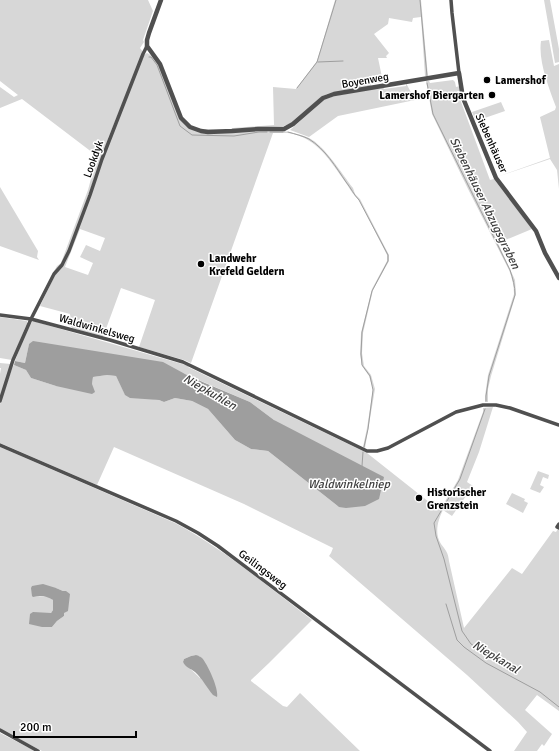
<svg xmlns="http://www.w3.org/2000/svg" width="559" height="751" viewBox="0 0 559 751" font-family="Signika,sans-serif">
	<rect width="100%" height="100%" fill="#fff"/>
	<path fill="#d7d7d7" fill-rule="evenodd" d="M0,0h148l5,11 -10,29 1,2 -4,6 3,4 -34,84 -40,114 -10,17 -9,11 7,-12 4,-3 27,-73 9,-34 -75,-57 -22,9v-21l14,10 4,-2 -18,-14z
		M335,0h86l7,77 -3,-1 -4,-59 -8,1 -1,4 -23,-4 -1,6 -14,10 15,19 -3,3 1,2h-9l5,24 -12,2v2l-44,8 -6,3 -28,25 -4,2 -5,2 -53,3 2,-1 41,-3 -1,-38 23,2 21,-28z
		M544,0h6l9,49v13l-4,1z
		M549,40l5,26 5,-2v125l-2,-19 -7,-11 -53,18 53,-19 -10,-41 15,-7 1,-3c-7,-19 -18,-46 -15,-66z
		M147,53l2,1 8,7 23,59 5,5 6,4 88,1c9,2 21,4 30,8 16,8 33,36 44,50l2,6 5,5 29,56v6l-16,29 -10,43 -1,20 2,13 7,9 4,14 -10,59 -2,-1 4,-19 6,-39 -4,-13 -7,-10 -2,-12 1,-21 11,-44 15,-28v-6l-28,-55c-6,-5 -9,-11 -13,-17 -16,-22 -29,-46 -58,-50 -5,0 -10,0 -15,0l-82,230 -7,-3 -45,-13 16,-47 -34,-12 -18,49 -31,-9 -4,-6 2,-8 -30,-8 15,-31 10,-12 4,-9 42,-117 33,-82zM80,229l25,9 -5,13 -14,-6 -6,12 13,6 -5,12 -23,-8z
		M453,80l2,2 1,5 4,-1v5h-3l33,89 4,-1 38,50 -34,14 17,37 1,14 -25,82 -3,13v13h-3v-6l3,-21 26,-81c0,-9 -2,-16 -5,-24l-41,-81 -36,-75 -6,-33h3l1,2z
		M406,83l9,17 -77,16 -29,21 -19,-7 35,-31 9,-3 49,-9 1,2 22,-3z
		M501,102l4,9 -29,10 -4,-9z
		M0,187l38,64 -1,6 2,3 -39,-14z
		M0,317l27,4v3l-2,4 -13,32 -12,-2z
		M33,321l156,45 -1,1 179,86 67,53 3,-2 4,4 17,-28 25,-68v-4l10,-1 -14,45 -12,30 6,4 -21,30 -9,-6c-5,10 -9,23 -2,34 5,7 7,8 8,17l15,67 48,-60 10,6 31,-43 3,1 2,-3 1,1v181l-22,-16 -12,15 27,24 -8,12 -2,-2 -5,7h-23l13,-19 -9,-10 -51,-47 -138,-119 2,-3 2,-5 -89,-44 -130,-57 -17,38 -97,-42v-39l13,-38 1,-1 12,5 5,8 25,8 36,-2 1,-7 14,-2 9,1 9,18 34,6 5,2 11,-4 17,3 16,8 27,31 16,9 17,2 71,56 -65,-87 -24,-18 -65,-28 -156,-30 -4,19 -10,-2 12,-32z
		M0,363l11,1 -11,34v-24l1,-6h-1z
		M0,447l175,76c49,26 92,63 137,97l-43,43 -18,17v1l32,25 4,1 13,-14 60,58h-318l-42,-22zM56,588l7,3 1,25 -7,5 -5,6 -5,-13 4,-1 2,-3v-10l-4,-3 -13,-1zM196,655l4,2 3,4 -3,17 -17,-16 1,-3 7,-3z
		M538,471l11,4 -1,4 -5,-2 -3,8 4,2 -4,6 -10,-4z
		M512,493l13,6 -1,2 4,2 -5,10 -17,-9z
		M0,733l2,1 33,17h-35z"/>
	<path fill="#9e9e9e" d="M33,341l130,21 22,12 20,9 45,19 24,18 110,57 -5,22 -14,7 -19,2 -7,-1 -71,-56 -17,-2 -16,-9 -27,-31 -16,-8 -17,-3 -11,4 -5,-2 -29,-2 -5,-3 -9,-19 -9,-1 -14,2 -1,7 3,8 -3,2 -36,-8 -25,-8 -5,-8 -12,-5 1,-4 10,2 4,-19z
		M43,584l13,4 7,3h3l4,3 -2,17 -4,2v3l-7,5 -5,6h-10l-13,-3 1,-10 3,-2 18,1 2,-3v-10c-6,-4 -13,-5 -20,-3l-1,-1 -1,-8 1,-2z
		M196,655c3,1 3,1 6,3 6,7 17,31 15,39l-4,-2c-6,-7 -11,-17 -18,-23 -5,-4 -9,-4 -12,-10l1,-3 7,-3z"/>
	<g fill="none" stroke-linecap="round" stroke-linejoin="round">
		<path stroke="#9e9e9e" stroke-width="1" d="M420,0l7,76
			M149,57h2l6,8 23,61 12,9 42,1 25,-4h8
			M318,62l25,-1
			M427,83l6,31 77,156c3,9 5,16 5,25l-26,81 -3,20v5
			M297,88l20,-26 19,-62
			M270,132h13
			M288,132c7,2 15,4 21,7 16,10 27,28 37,43 5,6 8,13 13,18l29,55v6l-16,30 -10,41 -1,22 1,11 8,11 3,14 -5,39 -4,18
			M485,409l-25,70 -26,44 2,13 8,23 18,72 9,13 26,16
			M362,466l1,-14
			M446,604l11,36 7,7 22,16 54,29 19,15"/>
		<path stroke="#505050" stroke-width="3.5" d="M451,0l1,13 7,60
			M0,315l31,4 79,21 73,22 184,89h10l11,-3 68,-36 27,-7h13l14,3 49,17
			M0,401l13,-41 18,-41 23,-45 8,-9 7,-14 21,-56 12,-36 41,-105 4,-8
			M0,445l176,76 22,12 20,13 272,205
			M559,524l-2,3 2,1
			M0,730l38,21"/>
		<path stroke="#505050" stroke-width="4.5" d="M161,0l-12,33 -2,7v6l13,18 21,54 9,9 11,4 7,1 24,-1 26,-2h26l9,-5 30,-26 11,-4 125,-21 4,25 33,80 40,53 9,22 14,25"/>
	</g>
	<g fill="#000" stroke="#fff" stroke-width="1.5">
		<circle cx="487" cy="80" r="4"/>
		<circle cx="492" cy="95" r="4"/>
		<circle cx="201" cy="264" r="4"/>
		<circle cx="419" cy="498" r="4"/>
	</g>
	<g text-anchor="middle" stroke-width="3" stroke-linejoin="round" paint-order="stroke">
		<g font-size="11" fill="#000" stroke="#fff">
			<text transform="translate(365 80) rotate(-10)" y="4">Boyenweg</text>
			<text transform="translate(492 143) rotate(66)" y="4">Siebenhäuser</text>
			<text transform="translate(93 159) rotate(-70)" y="4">Lookdyk</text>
			<text transform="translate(97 328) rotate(16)" y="4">Waldwinkelsweg</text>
			<text transform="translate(263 569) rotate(37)" y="4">Geilingsweg</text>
		</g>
		<g font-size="11" font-weight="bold" fill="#000" stroke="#fff" text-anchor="start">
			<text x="495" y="84">Lamershof</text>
			<text x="484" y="99" text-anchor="end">Lamershof Biergarten</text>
			<text x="209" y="262">Landwehr<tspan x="209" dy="13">Krefeld Geldern</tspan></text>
			<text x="427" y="496">Historischer<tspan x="427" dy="13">Grenzstein</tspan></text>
		</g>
		<g font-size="12" font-style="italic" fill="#3f3f3f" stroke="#fff">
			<text transform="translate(485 203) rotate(64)" y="4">Siebenhäuser Abzugsgraben</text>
			<text transform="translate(210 392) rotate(30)" y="4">Niepkuhlen</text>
			<text x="349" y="488">Waldwinkelniep</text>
			<text transform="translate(496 657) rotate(31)" y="4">Niepkanal</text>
		</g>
	</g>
	<path d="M14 731v6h122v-6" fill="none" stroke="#000000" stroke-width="2"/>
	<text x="20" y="731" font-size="12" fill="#000000" stroke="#ffffff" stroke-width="3" paint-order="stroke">200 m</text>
</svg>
